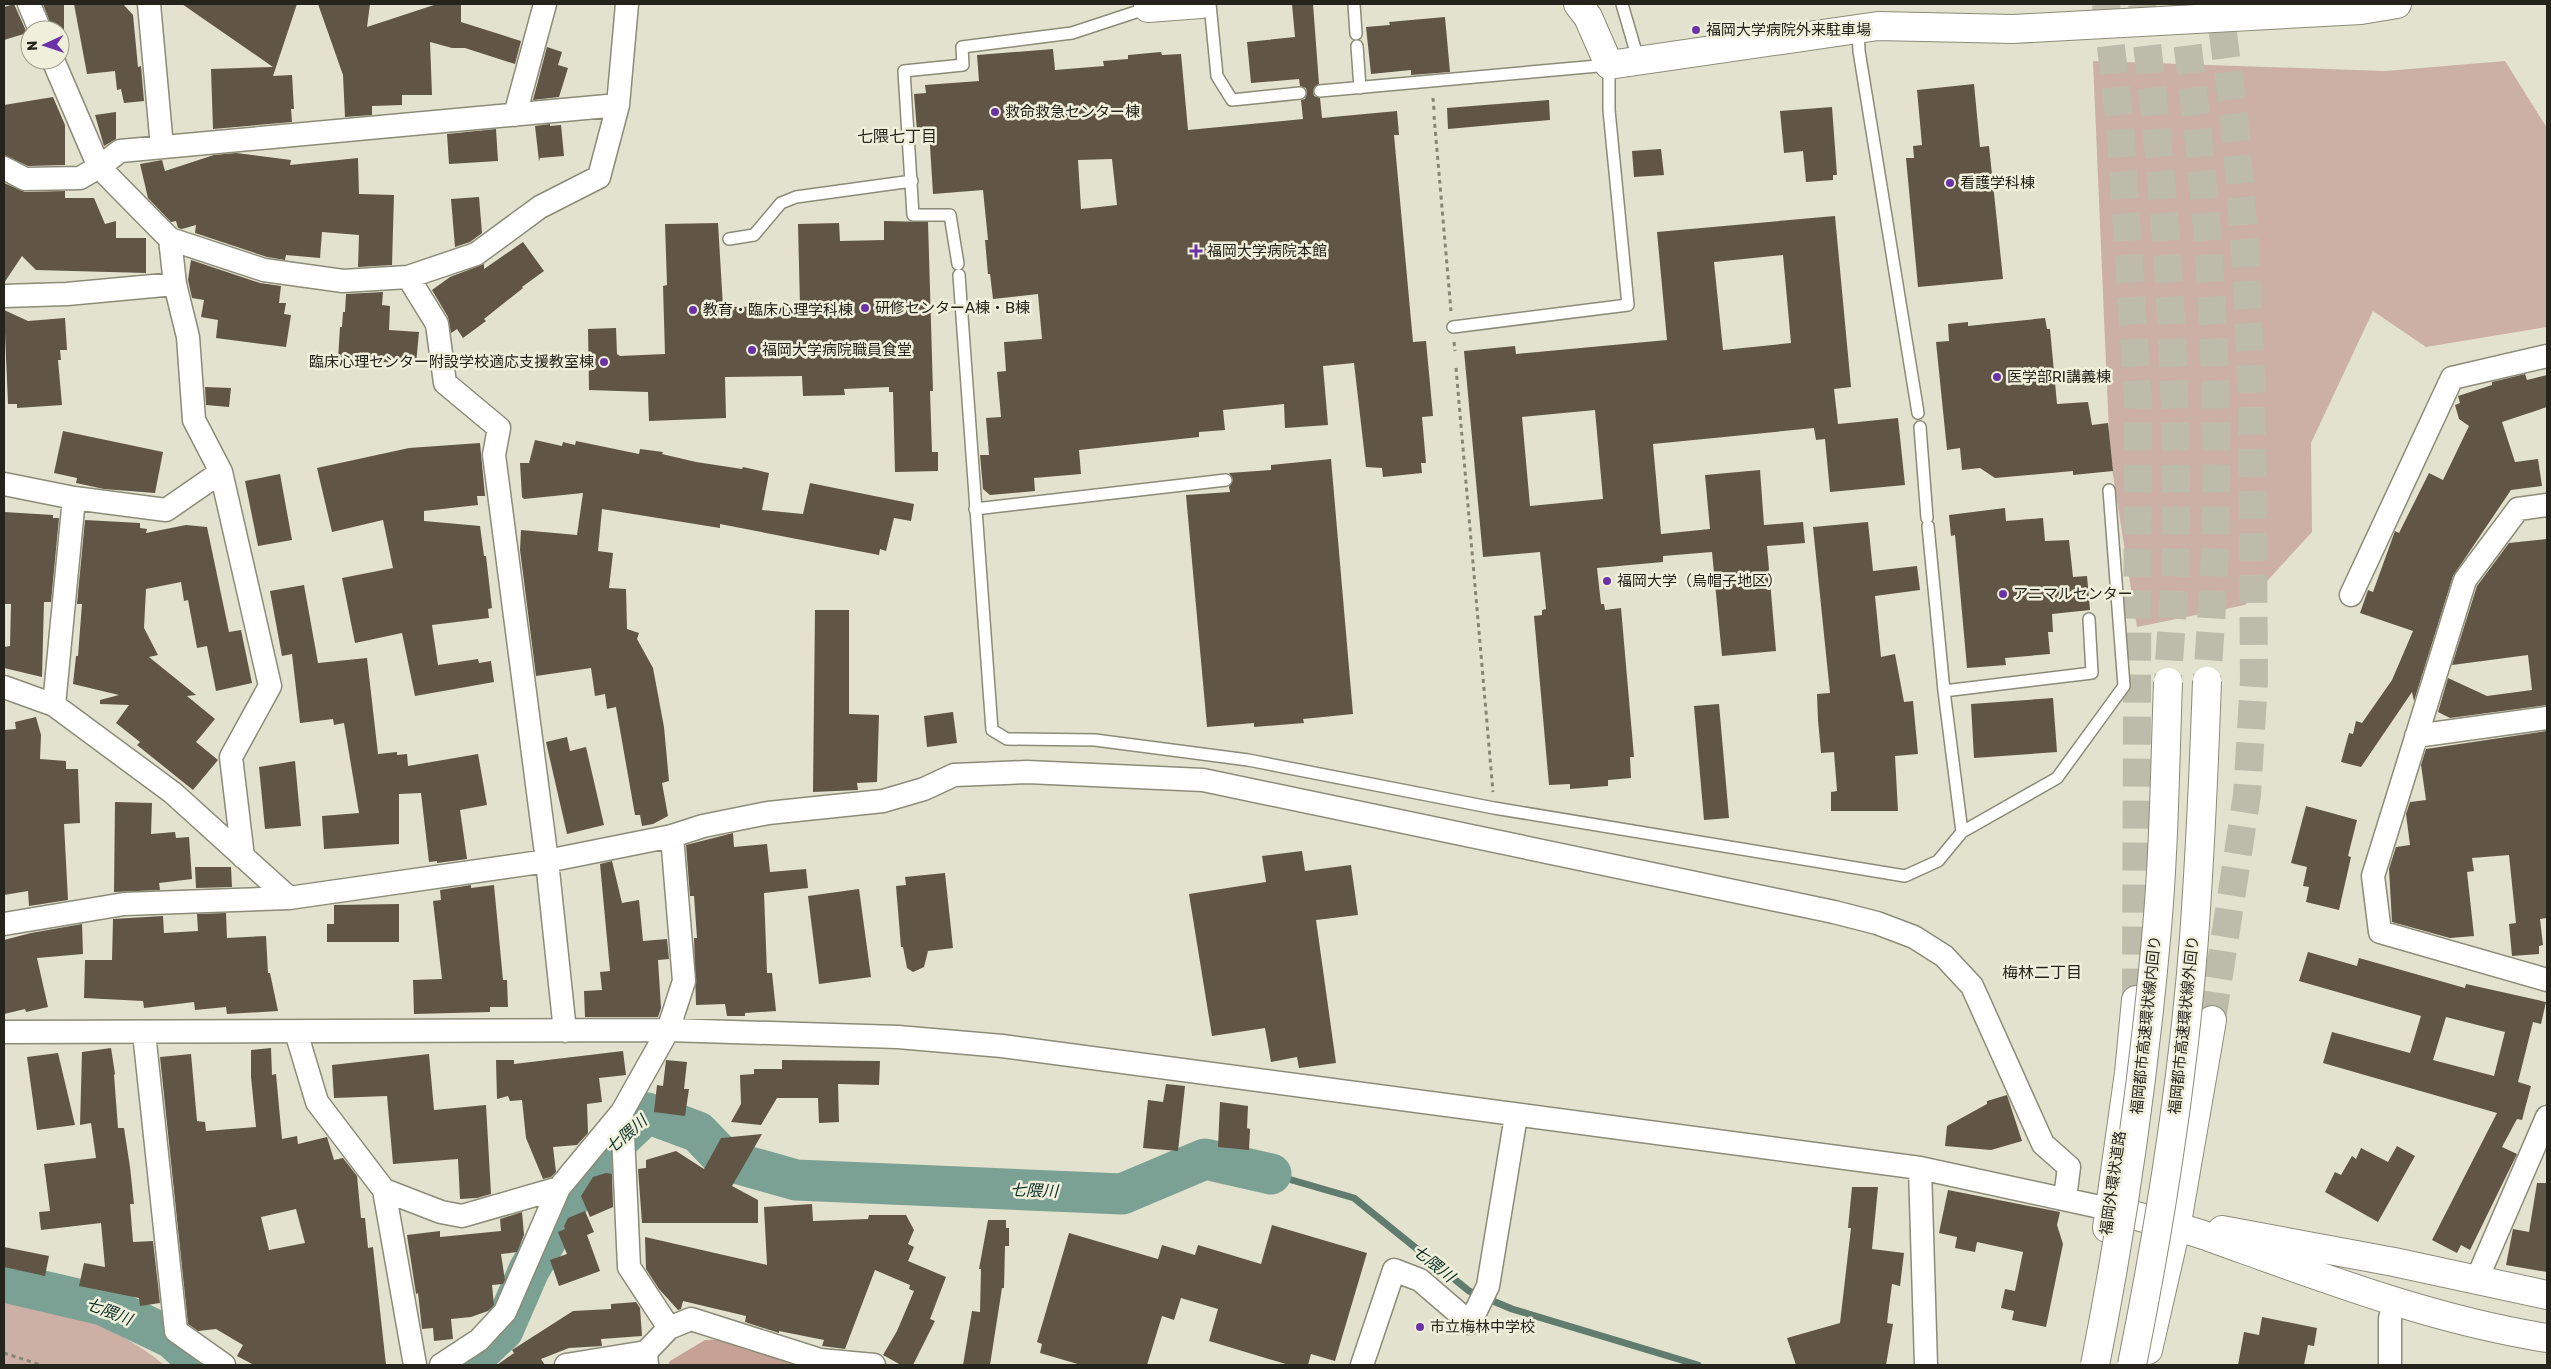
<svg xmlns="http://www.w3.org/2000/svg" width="2551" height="1369" viewBox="0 0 2551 1369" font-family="Rubik,'Noto Sans JP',sans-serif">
	<rect width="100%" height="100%" fill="#e3e2ce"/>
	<path fill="#ccafa5" d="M2093,61l292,10 120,-10 42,67v199l-121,20 -53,-36 -62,132 1,89 -67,73 -108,22 -27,-171z
		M4,1291c55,16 115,36 160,74h-160z"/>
	<path fill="#c6a195" d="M734,1339l75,26h-141l2,-4 35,-21z"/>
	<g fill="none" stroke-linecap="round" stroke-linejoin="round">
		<path stroke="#607c6f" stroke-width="7" d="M1271,1174l83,24 115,93 43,18 186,56"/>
		<path stroke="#7aa193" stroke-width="41" d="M4,1282l99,23 69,33 30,27
			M466,1365l37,-35 26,-60 57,-99 61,-58 51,19 27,28 71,20 326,14 83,-35 66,15"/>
	</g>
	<path fill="#615546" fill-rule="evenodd" d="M14,4l13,29 -23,7v-33z
		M43,4h21v26h-11z
		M74,4h49l10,11 5,52 3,-1 3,35 -20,2 -3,-14 -4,1 -2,-19 -28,3z
		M182,4h115l-24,72 19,-1 2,34h-3l1,13 -79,7 -2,-60 62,-2z
		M318,4h52l-3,23 70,-23h24v18l60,19 -6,23 -50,-16h-13l-22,-6 2,53h-30v10l-30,1v9l-27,2 -2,-42z
		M1292,4h21l6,80 -6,7 1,5 6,2 2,20 75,-7 2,24h-5l19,207 13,-1 7,75 -11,1 4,46h-5l1,10 -39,4 -1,-9 -16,-1 -12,-104 -31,3 5,59 -43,3 -1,-24 -61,6 2,20 -26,2v5l-120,13 2,24 -47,4 1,13 -45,4 -7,-6 -3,-34h9l-3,-37 15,-1 -4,-45 9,-1 -2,-29 38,-3 -4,-45 -45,5 -3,-25h-2l-3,-34h3l-5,-50 -50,4 -4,-64 -12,1 -3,-37 12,-1 -1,-8 54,-4 -2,-26 76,-6 2,21 49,-4 -1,-5 25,-2v-4l33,-3 1,3 19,-1 7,76 115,-11 -2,-19 4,-1 2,-6 -1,-5 -6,-2 -1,-7 -48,4 -4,-41 48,-5zM1112,159l5,46 -36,4 -3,-49z
		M1445,17l5,55 -39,3v-5l-40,4 -5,-47 24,-2 -1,-3z
		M547,47l15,5 -4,13 10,3 -9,29 -26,3z
		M1974,84l6,63 9,-1 14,133 -85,8 -12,-129h8l-1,-12 9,-1 -5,-55z
		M53,97l12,28v40l-37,1 -24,-11v-50z
		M1549,100l1,20 -102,9 -1,-21z
		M1832,107l5,68h-4v5l-27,2 -3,-31 -19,2 -4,-42z
		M116,112v27l-12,7 -9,-31z
		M550,124v2l11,-1 3,31 -24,2 -1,3 -4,-35z
		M496,129l2,32 -49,3 -2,-30z
		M1661,149l3,26 -30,2 -2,-26z
		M236,153l55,7 -1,5 68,-7 1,36 35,1 -2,70 -34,2 1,-32 -37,-3 -2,26 -34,-3 -1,5 -18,-3 -72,-24 1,-8 -14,4 -4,-1 -2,-7 -5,1 -23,-24 -8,-34 22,-4 3,11 49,-16z
		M4,183l21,9 40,-1v7h29l11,26 11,-3v17h30v35l-110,-3 -14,-14 -18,27z
		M479,197l3,36 -12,9 -15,5 -4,-48z
		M1835,216l16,171 -17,2 4,35 60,-6 7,67 -75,7 -5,-53 -9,1 -2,-12 -161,16 8,90 49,-5 -5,-54 55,-5 4,55 39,-3 2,21 -38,3 9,105 -54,5 -10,-104 -49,4v6l-66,6 4,36h3l1,6 16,-2 13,149h-4l1,21 -23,2v6l-38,3v-5l-21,1 -15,-169 8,-1v-5l4,-1 -6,-57 -57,5 -19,-206 51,-5 1,8 151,-14 -10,-108zM1783,255l8,88 -68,7 -9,-88zM1595,410l8,89 -73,7 -8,-89z
		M884,221l44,1 5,169h-3l2,61h6v19l-43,1 -2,-80h-4v-5l-45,2 1,6 -42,1 -1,-20 -77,1 1,41 -77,3 -1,-29 -59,-2 -1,-61 28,-1 1,26 3,2 45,-2 -2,-68 4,-1 -2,-61 53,-1 5,84 77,-1 -2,-82 41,-1 1,18 44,-1z
		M523,242l21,29 -22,16 1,1 -39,31 2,2 -23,17 -6,-9 -6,4 -3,-16 -16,-27 18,-13 34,-13v5z
		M191,260l69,23 21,3 -2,17h7l-2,11 7,1 -5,32 -70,-9 2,-18 -17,-3 3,-17 -12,-2 -4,-18z
		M383,292l-1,13 8,1 -1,24 30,2 -3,32 -78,-5 2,-32h2l1,-15h2l1,-18z
		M4,310l24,11 37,-3 2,32h-7l1,10h-3l4,45 -45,3v-4h-9z
		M2045,318l2,11h3l7,75 31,-2 4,23 16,-2 5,48 -40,4v-4l-78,7 -15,-10 -18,2 -2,-22 -13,2 -11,-108 13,-1 -1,-17 20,-2v4z
		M2525,374l2,6 20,-5v32l-45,15 13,40 23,-3 4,27 -31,4 -58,86 -39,125 -2,-9 -51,75 -20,-5 8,-29 4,1 3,-13 6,2 30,-43 21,-49 -53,-18 8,-23 5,2 22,-61 4,2 30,-60 14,7 26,-54 -10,-7 -4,-14 5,-2 -2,-7 34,-11v-3z
		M205,387l26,1 -2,19 -23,-2z
		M63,431l100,21 -8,41 -51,-4 -28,-6 1,-5 -23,-5z
		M535,440l27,6 1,-4 12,3 1,-4 63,13 1,-5 23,3 -1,2 34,8 46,7 1,-2 26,6 -7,37 41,4 7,-31 104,21 -3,17 -17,-3 -8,33 -6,-2 -1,6 -159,-31v4l-118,-19 -4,42 15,2 -4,35 17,1 1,40 12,4 -2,6 16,29 11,59 5,54 -7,2 6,33 -15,8 -11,2 -2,-11h-5l-19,-108 -9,2 -2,-15 -10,2 -4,-28 -55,8 -16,-126 1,-20 56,5 6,-42 -59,6 -2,-2 -2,-34h9z
		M480,443l5,53h-8l1,9 -54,6v10l56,5 4,30h2l6,52 -4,1 1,9 -57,7 6,40 40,-6 1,4 12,-2 3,21 -79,14 -13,-63 -47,10 -13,-65 51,-10 -10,-48 -51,12 -15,-64 92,-20z
		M1331,459l22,255 -50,5 1,4 -50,4v-4l-47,4 -21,-232 44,-3 -1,-5 4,-7 -4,-7 42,-3v-5z
		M280,474l12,66 -34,6 -13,-65z
		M2005,508l1,13 37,-3 2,23 24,-1 4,37 14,-1 3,34 -38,4 1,18h-5l2,22 -45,4 1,7 -39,3 -12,-133 -4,1 -2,-21z
		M4,512l49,3v3h6l-8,84h-7l-2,75 -38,-9v-21l6,-1 1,-42h-7z
		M85,520l55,3v5l7,1 -1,4 40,-8 21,2 22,105 12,-2 11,53 -36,8 -9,-45 -10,2 -9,-48 -4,1 -3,-19 -35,7 -2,39 14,27 -9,2 47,38 -9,1 28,23 -19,23 22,18 -25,30 -56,-45 3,-3 -24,-19 13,-18 -29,-1v-4l19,-5 -46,-11 3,-28h2l4,-52h-5z
		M1868,522l5,49 44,-5 3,24 -45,6 6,61 14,-3 9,48 9,-1 5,53 -23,2 3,55h-67v-19l6,-1 -3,-39 -13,1 -3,-33 -1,-26 13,-1 -17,-166z
		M2547,539v166l-97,13 -12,-6 10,-34 39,18 45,-6 -4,-35 -76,10 25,-79 32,-43z
		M304,585l14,78 49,-5 11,96 19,-2v3l10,-1 1,12 70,-12 9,51 -27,5 7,49 -30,4v-2l-8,1 -8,-69 -22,1v50l-75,5 -2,-33 37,-3 -15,-90 -10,2 -1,-6 -33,4 -8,-69 -10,2 -12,-65z
		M815,610h34v104l30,1 -2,67 -20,1 1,7 -45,2z
		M2053,698l4,54 -83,6 -3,-54z
		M1719,704l10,114 -25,2 -10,-114z
		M953,712l4,31 -30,4 -3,-31z
		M36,717l5,18 -1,24 26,2v8h12l2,54 -16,1 4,76 -39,6 -1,-15 -24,4v-165l12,-1 -1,-7z
		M2547,731v187l-7,1 3,26 -4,1v8l-27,2 -3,-32 7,-1 -7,-68 -37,3 2,13 -7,1 7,64 -24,2 -58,-16 -3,-53 7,-22 14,-2 -4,-31 4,-12 16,-2 -5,-35 5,-16z
		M567,737l3,14 16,-4 18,78 -37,9 -21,-92z
		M295,761l6,65 -36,3 -6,-62z
		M115,802l37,1 -1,31 24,-2 1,6 13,-1 3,42 -33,4 1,7 -46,2z
		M2306,806l51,14 -9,36 3,1 -12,53 -33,-8 3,-15 -6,-1 4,-19 -16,-4z
		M733,833l1,14 33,-3 3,28 36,-3 2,19 -44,5 3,80h5l4,38 -31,2v3h-18l-2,-12 -29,1 -2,-67h3l-3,-42h-4l-4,-51z
		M1302,851l3,20 46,-6 7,50 -42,5 20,143 -37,5 -2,-11 -26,5 -6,-34 -53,8 -23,-142 77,-12 -4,-26z
		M612,861l10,42 17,-3 4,41 24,-2 2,20 -11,1 3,48 -3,9h-73l-1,-26 18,-1 -2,-18 10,-1 -10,-107z
		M195,867h36l1,20 -36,1z
		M945,873l8,75 -25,3 -4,16 -11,5 -6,-4 -4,-21h-2l-5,-61 10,-1 -1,-8z
		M471,885v3l23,-3 9,95h4l1,27h-18v5l-76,2 -1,-34 29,-1 -9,-78 8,-1 -1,-10z
		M859,889l12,88 -52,7 -11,-88z
		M399,904v38h-72v-18h7v-19z
		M226,913l1,25 39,-2 2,37h2l8,38 -51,3 -1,-7 -31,3 -1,-8 -50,6 -1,-7 -59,-3 1,-38h27l1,-41 50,-3 1,17 34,-2 -1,-17z
		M82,924l1,30 -46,4 11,49 -22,5 -1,-3 -21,5v-74l27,-7z
		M2308,952l49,14 2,-8 106,30 1,-4 80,18 -5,22 -8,-2 -15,60 13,4 -9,34 -5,-1 -15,28 15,7 -47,96 -9,-5 -4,8 -25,-13 65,-127 -174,-50 9,-31 78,21 11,-37 -122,-35zM2446,1017l59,15 -11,44 -61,-16z
		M111,1048l4,26 -1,1 4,53h6l6,39 4,37h-4l3,38 20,-1 7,62 -20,3 -1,-8 -60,-12 5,-23 21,4 -4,-44 -60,7 -2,-18 11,-1 -6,-47 52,-6 -5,-35 -11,2 2,-73z
		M271,1048l1,27 4,-1 6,65 15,-3 1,8 29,-7 7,23 9,-2 14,18 4,42h4l3,30 5,-1 13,118h-132l-17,-9 6,-11 -27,-16 -18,2 -10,-7 -28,-267 31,-3 6,67 8,1 1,9 50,-4 -5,-50v-27zM296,1209l9,34 -36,7 -8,-33z
		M623,1051l3,24 -27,3 3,24 -15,2 1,29 -11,12 -24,2 3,25 -5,5 -8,2 -17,-41 -4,-38 -12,1 -2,-5 -11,3 -1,-39h18v4z
		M58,1053l17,72 -38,5 -10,-73z
		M429,1054l5,56 52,-5 5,89 -14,4 -17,1 -2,-40 -65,5 -6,-68 -53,2 -2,-33z
		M666,1060l21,2 -3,27h5l-4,27 -31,-4 3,-27 6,1z
		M782,1060l98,1 -1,24 -41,-1 1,38 -20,1 -1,-25h-41l-16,27 -30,-3 10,-18 -1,-29 14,-1v-5h28z
		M1166,1084l19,2 -7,65 -35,-3 5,-48 15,2z
		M2007,1095l15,46 -31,9 -46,-4 2,-20 40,-22v-3z
		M1220,1102l28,4 -1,22 3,1 -1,21 -31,-3z
		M762,1134l-30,52 26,14v23h-116l-4,-54 8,-1v-8l30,-9 28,18 17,-31z
		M2397,1146l18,10 -37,66 -53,-30 10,-20 6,3 11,-19 4,3 5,-11 27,14z
		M606,1173l6,1 1,33 -23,10 -9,-21 12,-19z
		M2537,1183h10v89l-41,-7 7,-36 16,3z
		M1852,1187h26l-6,62 32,4 -4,33 -8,-2 -5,39 6,1 -7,41h-90l-9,-27 53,-15 11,-95h-3z
		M1948,1190l112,22 -3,13 6,19 -17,83 -34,-7 2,-9 -13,-3 4,-19 10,2 8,-39 -46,-10 -2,10 -20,-4 2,-11 -18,-4z
		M812,1204l1,17 55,-2 1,-4h37l8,15 -6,14 6,3 -6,14 38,16 -16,42 5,2 -22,44h-12l-18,-10 14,-24 17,-40 -5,-2 1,-4 -35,-15 -30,79 -23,-3 2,-6 -45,-9v2l-34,-11 1,-6 -63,-15 -2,8 -3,1 -19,-21 -13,-20 -1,-32 122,28 -3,-58z
		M585,1211l9,21 -7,3 13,36 -41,15 -9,-26 17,-6 -9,-22 7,-3 -1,-3 4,-8z
		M522,1212l2,23 -7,17 -16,2 4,26 -2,4 -11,1 2,20 -6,6 -17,6 -20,2 2,20 -19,2 -1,-13 -11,1 -4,-36 -2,1 -9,-59 33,-4v6l61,-6 -1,-12z
		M988,1220h18v8h3v18h-4l-1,42h-2l-12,77h-27l9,-54 8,1 1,-43h-2z
		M1272,1225l95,28 -32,108 -24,-7 -3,11h-19l-80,-24 9,-32 -37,-11 -7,22 -12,-4 -15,49h-66l-41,-12 2,-9 -5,-2 32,-109 89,26 4,-14 33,10 3,-10 63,19z
		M4,1247l45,9 -4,20 -41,-9z
		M636,1302l4,6 2,28 -41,3 1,7 -33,2 -28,11 4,6h-48l17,-12 -2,-3 61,-39 38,-2v-5z
		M2262,1317l55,11 -3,18 -6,-1 -4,20h-66l6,-33 15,3z"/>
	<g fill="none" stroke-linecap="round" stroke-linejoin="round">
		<path stroke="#bdbcaa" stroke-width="28" stroke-dasharray="28 14" stroke-linecap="butt" d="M2106,4l14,120 18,277 -2,599
			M2212,1020l35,-225 7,-114 -2,-283 -7,-149 -11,-133 -15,-112"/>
		<path stroke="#bdbcaa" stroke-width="28" stroke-dasharray="28 14" stroke-linecap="butt" d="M2142,4c23,179 36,361 34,542 -1,45 -6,91 -8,136
			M2182,4c25,180 39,364 33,546 -2,44 -5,88 -8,131"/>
		<g stroke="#8b8b78" stroke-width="14">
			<path id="service" d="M1210,4l7,72 15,24 68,-7
				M1354,4l2,30
				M1622,4l16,55
				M1858,29l1,22 59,362
				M1357,46l3,42
				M1320,91l289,-26v45l19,195 -175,22
				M729,239l25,-4 27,-32 15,-6 116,-16
				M958,264l-8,-49h-37l-9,-144 59,-6 -1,-18 110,-14 76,-25
				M959,275l33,455 15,9 88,1 153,20 246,48 411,68 33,-15 24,-29 -18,-141 -16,-165
				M1920,427l7,91
				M975,509l251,-29
				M1944,691l148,-18 -3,-54
				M1962,832l95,-54 67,-92 -15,-196"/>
		</g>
		<g stroke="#8b8b78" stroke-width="25">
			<path id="minor" d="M29,4l11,26
				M149,4l13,143
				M53,60l46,107 21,-16 498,-46
				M515,115l30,-111
				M4,168l21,11 55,-1 19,-11 71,72 94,31 79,11 65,-4 29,47 8,59 54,45 -5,27 53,406 18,170
				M170,239l5,45 13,53 6,83 27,52 49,214 -39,71 12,100
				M408,277l68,-23 64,-47 59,-30 19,-72 9,-101
				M4,296l63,-2 108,-10
				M4,484l70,14 92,12 55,-38
				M2547,505l-29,4 -53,71 -92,296 7,56 167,48
				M2351,595l101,-217 95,-22
				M4,687l50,18 119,88 116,105 258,-37 125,-25 31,-10 65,-13 115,-12 41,-12 30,-14 73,-3 176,8 631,132 43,11 37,14 30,19 28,30 71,158 26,23 -4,31
				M54,705l20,-207
				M2416,736l131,-18
				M4,924l120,-20 165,-6
				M4,1032l664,-2 230,7 104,9 918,122 189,41
				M296,1032l21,70 67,88 31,175
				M144,1033l32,298 48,34
				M622,1112l7,155 40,61 -23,24 1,13
				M1920,1168l6,197
				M384,1190l57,22 21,4 97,-28 63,-76 46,-82 16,-49 -12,-145
				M2477,1279l70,-162
				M669,1328l22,-9 129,41 54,5
				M441,1365l38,-25 26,-28 54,-124
				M566,1365l80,-13
				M1362,1365l32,-95 26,10 50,43 18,-37 28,-170
				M2390,1365v-46l4,-19"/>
		</g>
		<g stroke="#8b8b78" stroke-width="30">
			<path id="tertiary" d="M1148,4v4l53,-4
				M1578,4l10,13 21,48 269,-39 135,3 348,-19 36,-6
				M2109,1209c34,9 69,17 103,29 109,39 220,82 335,100
				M2222,1230l172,32 153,33"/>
		</g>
		<g stroke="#8b8b78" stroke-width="30">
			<path id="trunk" d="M2107,1228l22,-155 7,-73
				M2148,1350l28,-122 36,-208"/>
		</g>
		<path stroke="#868678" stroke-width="3" stroke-dasharray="4 4" stroke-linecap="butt" d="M1433,98l1,12
			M1434,116l17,195
			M1454,342l1,9
			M1456,368l37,424
			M4,1353l37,12"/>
		<use href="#service" stroke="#fff" stroke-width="11"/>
		<use href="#minor" stroke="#fff" stroke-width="22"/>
		<use href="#tertiary" stroke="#fff" stroke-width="28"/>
		<use href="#trunk" stroke="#fff" stroke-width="28"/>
		<g stroke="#8b8b78" stroke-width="30" stroke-linecap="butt">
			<path id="motorway-bridge" d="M2095,1365c28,-141 48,-283 61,-426 8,-85 9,-172 12,-257
				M2132,1365c28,-140 51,-283 62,-427 6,-85 10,-171 13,-257"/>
		</g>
		<use href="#motorway-bridge" stroke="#fff" stroke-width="28"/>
	</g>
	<g fill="#6b32a8" stroke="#f0efdb" stroke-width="2">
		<circle cx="1696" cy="30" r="5"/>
		<circle cx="995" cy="112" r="5"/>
		<circle cx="1950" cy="183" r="5"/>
		<path d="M1193.5 243.5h5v5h5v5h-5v5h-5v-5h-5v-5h5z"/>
		<circle cx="865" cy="308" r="5"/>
		<circle cx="693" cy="310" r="5"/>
		<circle cx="752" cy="350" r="5"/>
		<circle cx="604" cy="362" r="5"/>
		<circle cx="1997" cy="377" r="5"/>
		<circle cx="1607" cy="581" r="5"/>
		<circle cx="2003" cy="594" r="5"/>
		<circle cx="1420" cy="1327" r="5"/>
	</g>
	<g text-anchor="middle" stroke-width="5" stroke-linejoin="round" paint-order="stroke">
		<g font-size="15" fill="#24241c" stroke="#f0efdb" text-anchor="start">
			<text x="1706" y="35">福岡大学病院外来駐車場</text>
			<text x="1005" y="117">救命救急センター棟</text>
			<text x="1960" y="188">看護学科棟</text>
			<text x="1207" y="256">福岡大学病院本館</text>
			<text x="875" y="313">研修センターA棟・B棟</text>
			<text x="703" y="315">教育・臨床心理学科棟</text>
			<text x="762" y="355">福岡大学病院職員食堂</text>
			<text x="594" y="367" text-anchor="end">臨床心理センター附設学校適応支援教室棟</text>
			<text x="2007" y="382">医学部RI講義棟</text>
			<text x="1617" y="586">福岡大学（烏帽子地区）</text>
			<text x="2013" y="599">アニマルセンター</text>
			<text x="1430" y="1332">市立梅林中学校</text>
		</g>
		<g font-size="15" fill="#24241c" stroke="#f0efdb">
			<text transform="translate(2146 1025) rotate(-84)" y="5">福岡都市高速環状線内回り</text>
			<text transform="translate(2184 1025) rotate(-84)" y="5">福岡都市高速環状線外回り</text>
			<text transform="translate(2113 1183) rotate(-82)" y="5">福岡外環状道路</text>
		</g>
		<g font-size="16" fill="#24241c" stroke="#f0efdb">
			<text x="897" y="142">七隈七丁目</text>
			<text x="2042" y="978">梅林二丁目</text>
		</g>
		<g font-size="16" font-style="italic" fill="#0b3026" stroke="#f0efdb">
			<text transform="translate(626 1134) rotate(-41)" y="6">七隈川</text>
			<text transform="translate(1034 1190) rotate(2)" y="6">七隈川</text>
			<text transform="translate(1434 1263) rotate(39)" y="6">七隈川</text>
			<text transform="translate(109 1311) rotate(21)" y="6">七隈川</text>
		</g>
	</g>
	<rect width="2551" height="1369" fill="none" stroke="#24241c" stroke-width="10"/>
	<g transform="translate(45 45) rotate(267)"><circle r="24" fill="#f0efdb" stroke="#9e9e8f"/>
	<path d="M0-4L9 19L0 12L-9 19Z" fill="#6b32a8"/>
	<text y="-8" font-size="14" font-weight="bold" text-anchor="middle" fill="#24241c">N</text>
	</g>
</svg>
